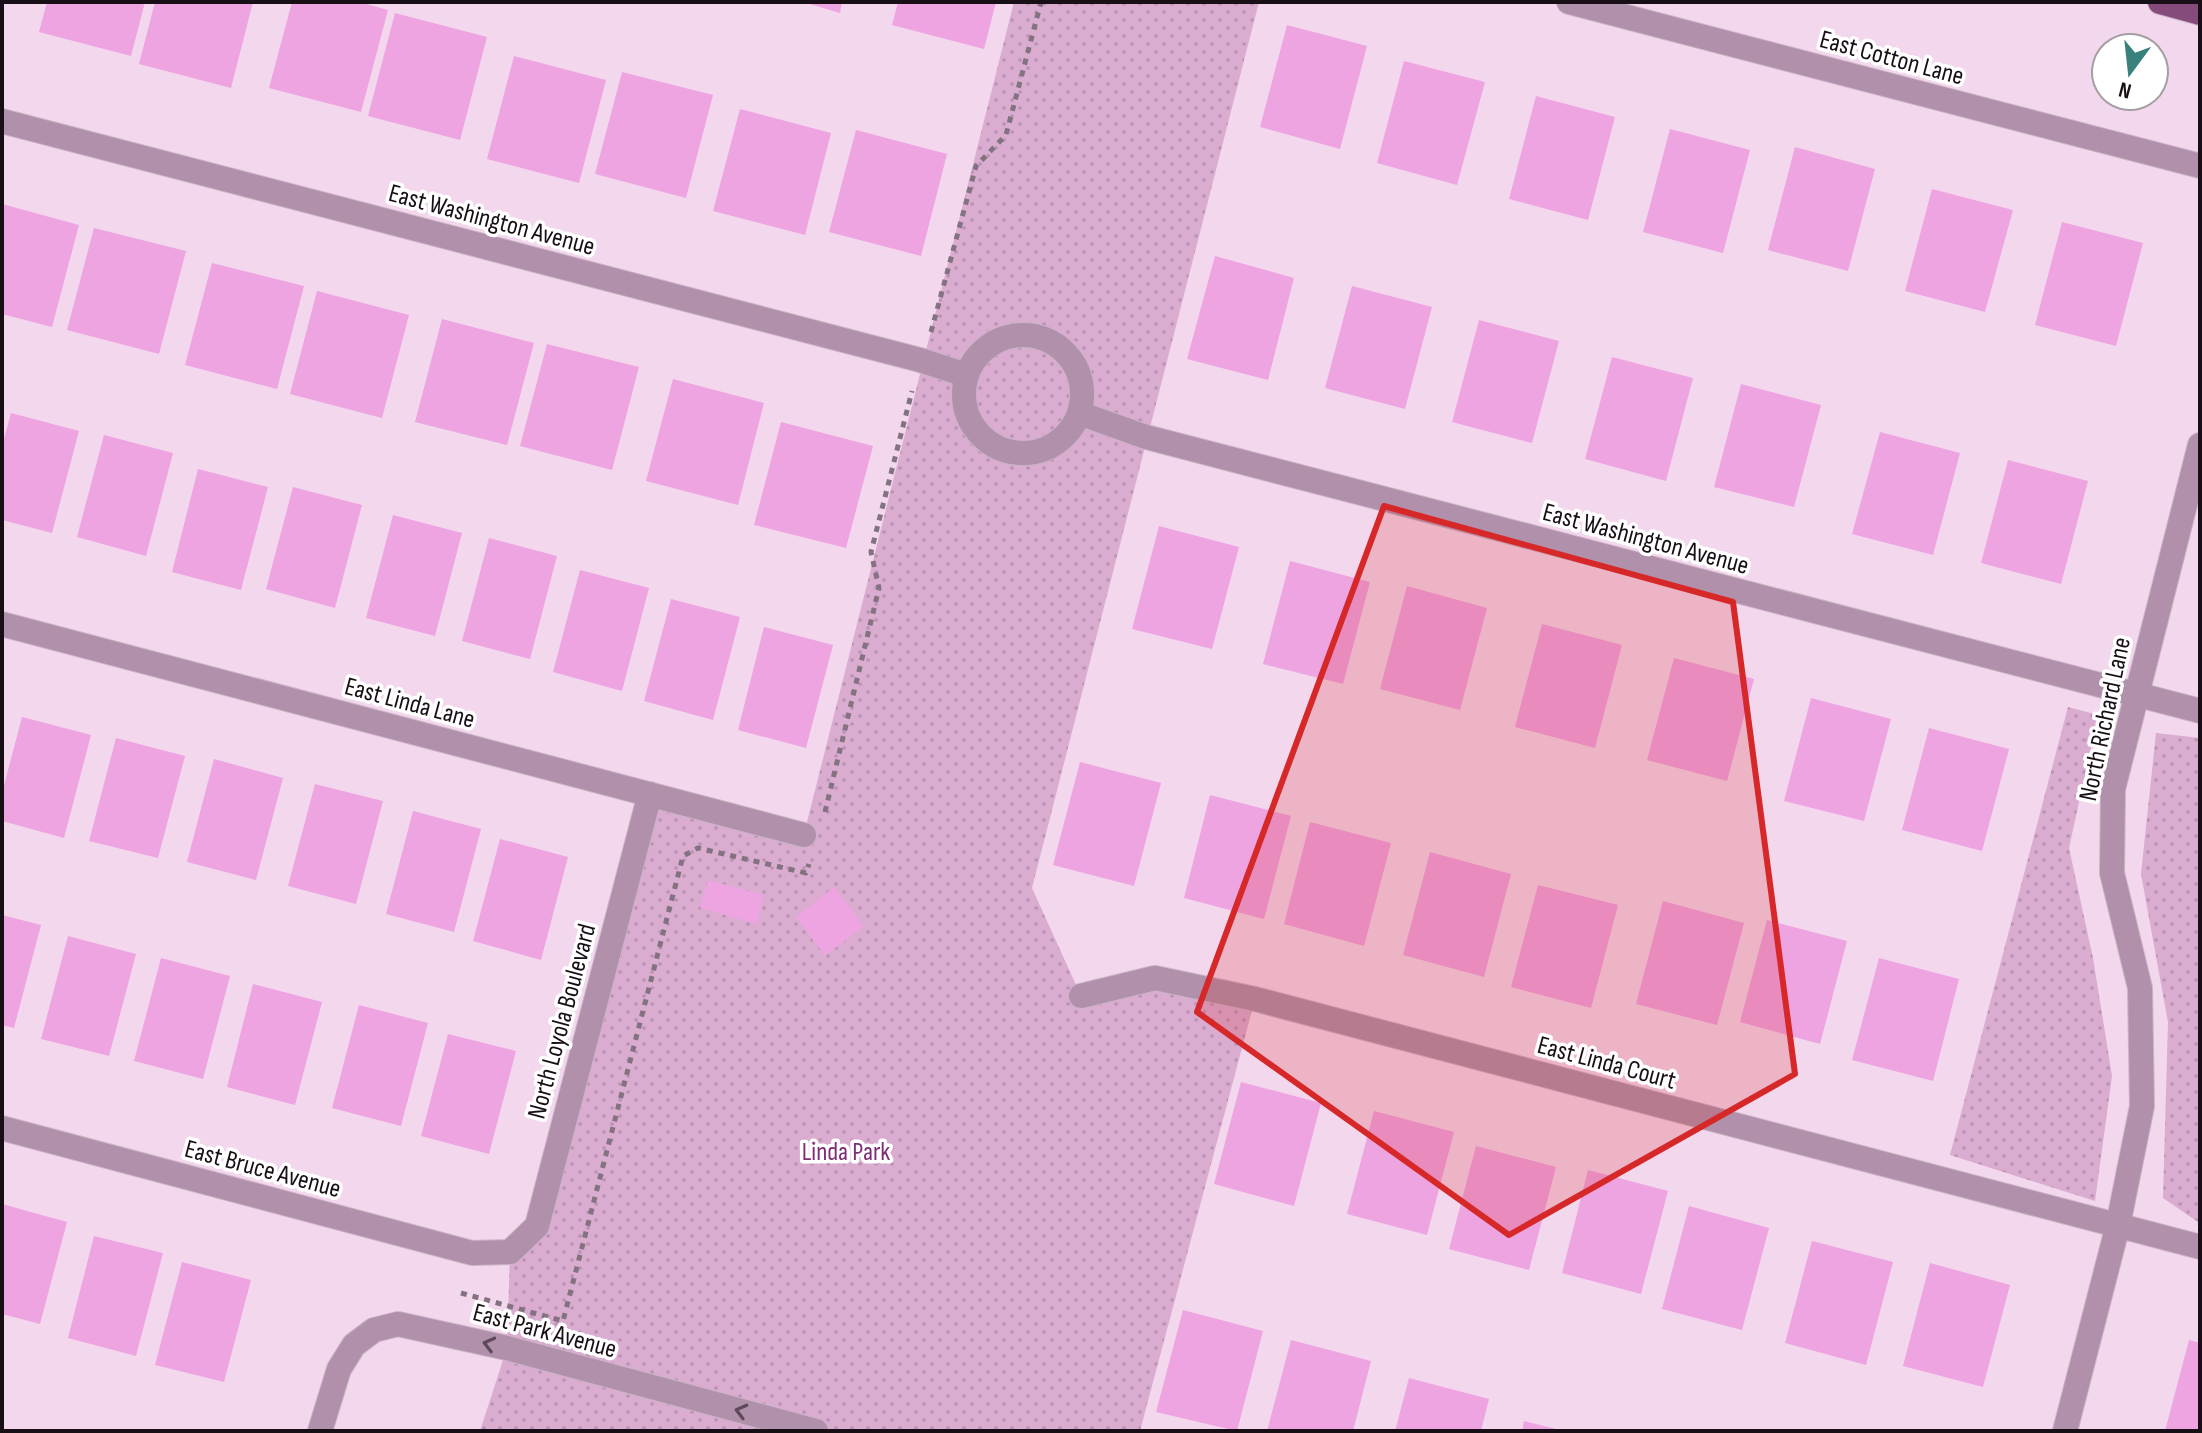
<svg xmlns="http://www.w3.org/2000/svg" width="2202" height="1433" viewBox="0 0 2202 1433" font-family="'Sofia Sans Condensed',sans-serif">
	<defs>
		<pattern id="park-dots" width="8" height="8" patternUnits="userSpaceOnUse" patternTransform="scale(2)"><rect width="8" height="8" fill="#d9acd0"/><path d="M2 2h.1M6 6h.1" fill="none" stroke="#ba93b2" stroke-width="1.8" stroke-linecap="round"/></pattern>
	</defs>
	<rect width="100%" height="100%" fill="#f2d7ed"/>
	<path fill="url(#park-dots)" d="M1014,2h245l-227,886 49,108 74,-18 100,21 -115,432h-660l27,-83 3,-96 27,-26 113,-432 154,40z
		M2068,707l30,8 -29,133 24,110 19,118 -17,125 -145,-46z
		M2156,733l44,5 -2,484 -35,-24 5,-176 -27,-148z"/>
	<path fill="#eea4e1" d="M47,2h98l-14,54 -92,-24z
		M155,2h98l-22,86 -92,-24z
		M292,2h67l29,8 -27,102 -92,-24z
		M803,2h39l-2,11z
		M898,2h98l-12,47 -92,-24z
		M395,13l92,24 -27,103 -92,-24z
		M1287,25l80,21 -27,103 -80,-22z
		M514,56l92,24 -27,103 -92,-24z
		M1404,61l81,21 -28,103 -80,-22z
		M622,72l91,23 -27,103 -91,-24z
		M1536,96l79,21 -27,103 -79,-21z
		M740,109l91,24 -26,102 -92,-24z
		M1670,129l80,21 -27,103 -80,-21z
		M856,130l91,24 -26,102 -92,-24z
		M1795,147l80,22 -27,102 -80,-21z
		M1932,189l81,21 -28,102 -80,-21z
		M2,204l77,21 -27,102 -50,-13z
		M2062,222l81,21 -27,103 -81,-21z
		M94,228l92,23 -27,103 -92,-24z
		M1215,256l79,22 -26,102 -81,-21z
		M212,263l92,23 -27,103 -92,-24z
		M1352,286l80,21 -27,102 -80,-21z
		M317,291l92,24 -27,103 -92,-24z
		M442,319l92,24 -27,102 -92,-23z
		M1479,320l80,21 -27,102 -80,-21z
		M547,344l92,23 -27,103 -92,-24z
		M1612,357l81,21 -27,103 -81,-22z
		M673,379l91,24 -26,102 -92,-24z
		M1741,384l80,21 -27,102 -80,-20z
		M11,413l68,18 -27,102 -50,-13v-74z
		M781,422l92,24 -27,102 -92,-23z
		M1880,432l80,21 -27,102 -81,-21z
		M104,435l69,18 -27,103 -69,-19z
		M2008,460l80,21 -27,103 -80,-21z
		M198,469l70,18 -27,103 -69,-18z
		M293,487l69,18 -27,103 -69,-19z
		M393,515l69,18 -27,103 -69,-18z
		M1159,526l80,21 -27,102 -80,-20z
		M489,538l68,18 -27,103 -68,-18z
		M1290,561l80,21 -27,102 -80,-20z
		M580,570l69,18 -27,103 -69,-19z
		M1407,586l80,22 -27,102 -80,-21z
		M671,599l69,18 -27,103 -69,-19z
		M1542,624l80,21 -27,103 -80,-21z
		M764,627l69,18 -27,103 -68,-18z
		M1674,658l80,21 -27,102 -80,-21z
		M1811,698l80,21 -27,102 -80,-20z
		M22,717l69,18 -27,103 -62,-17v-28z
		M1929,728l80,21 -27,102 -80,-21z
		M116,738l69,18 -27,102 -69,-17z
		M214,759l69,19 -27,102 -69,-18z
		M1080,762l81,21 -27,103 -81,-21z
		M315,784l68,17 -27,103 -68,-18z
		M1210,795l81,21 -27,103 -80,-21z
		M413,811l68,18 -27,103 -68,-18z
		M1310,822l81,21 -27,103 -80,-22z
		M500,839l68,18 -27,103 -68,-19z
		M1430,852l81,22 -27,103 -81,-22z
		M708,880l56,15 -7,29 -57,-16z
		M1538,885l80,20 -27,103 -80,-21z
		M834,887l30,39 -39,30 -29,-39z
		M1663,901l81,22 -27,102 -81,-21z
		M2,915l39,10 -27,103 -12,-3z
		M1767,920l80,21 -27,103 -80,-22z
		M68,936l68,18 -27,102 -68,-17z
		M161,958l69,18 -27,103 -69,-18z
		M1879,958l80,21 -26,102 -81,-21z
		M253,984l69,18 -27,103 -68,-18z
		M359,1005l69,18 -27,103 -69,-18z
		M448,1034l68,17 -27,103 -68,-18z
		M1241,1082l80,21 -27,103 -80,-22z
		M1374,1111l80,21 -27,103 -80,-21z
		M1476,1146l80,21 -27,103 -80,-21z
		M1588,1170l80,21 -27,103 -79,-21z
		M2,1204l65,18 -27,102 -38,-10z
		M1689,1206l80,22 -27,102 -80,-21z
		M94,1236l69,17 -27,103 -68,-18z
		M1812,1241l81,21 -27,103 -81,-22z
		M182,1262l69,18 -27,102 -69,-17z
		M1930,1263l80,22 -27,102 -80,-21z
		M1183,1310l80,21 -26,100 -81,-19z
		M1291,1340l80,21 -18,70h-86z
		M2189,1340l11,3v88h-35z
		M1409,1378l80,21 -8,32h-86z
		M1524,1421l36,9 -1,1h-37z"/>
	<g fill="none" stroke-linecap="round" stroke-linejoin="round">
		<g stroke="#cbb3c6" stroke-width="26">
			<path id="minor" d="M1569,2l631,164
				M2,121l918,239 46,15
				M964 394a59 59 0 1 1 118 0a59 59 0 1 1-118 0Z
				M1079,413l67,24 1054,274
				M2,624l802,211
				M1081,996l74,-18 100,21 945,248
				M2,1128l470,125 38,-1 27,-26 113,-432
				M320,1431l19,-62 15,-24 20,-15 24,-6 109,24 309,83
				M2065,1431l53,-206 24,-119 -2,-118 -28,-115 1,-84 87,-344"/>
		</g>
		<g stroke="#cbb3c6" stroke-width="26">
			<path id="major" d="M2160,2l40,11"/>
		</g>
		<path stroke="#837280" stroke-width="5" stroke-dasharray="6 6" stroke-linecap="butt" d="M931,332l45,-166 30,-31 35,-133
			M825,812l54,-224 -8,-36 41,-161
			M461,1293l102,28 120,-465 15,-8 108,25 3,-9"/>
		<use href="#minor" stroke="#b090aa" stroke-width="24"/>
		<use href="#major" stroke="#844b7b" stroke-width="24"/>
	</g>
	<defs><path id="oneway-chevron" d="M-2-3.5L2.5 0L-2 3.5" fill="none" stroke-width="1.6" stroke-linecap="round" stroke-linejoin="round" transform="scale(2)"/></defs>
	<g stroke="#5c4959">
		<use href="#oneway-chevron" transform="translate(489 1344) rotate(-166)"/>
		<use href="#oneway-chevron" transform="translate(741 1411) rotate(-165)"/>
	</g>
	<path fill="#d62828" fill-opacity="0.2" stroke="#d62828" stroke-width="6" stroke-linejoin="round" d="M1384,506l349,96 62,472 -286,161 -312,-223z"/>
	<g text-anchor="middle" stroke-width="7" stroke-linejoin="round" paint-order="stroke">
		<g font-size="26" fill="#180f16" stroke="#fff">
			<text transform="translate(1892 57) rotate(15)" y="9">East Cotton Lane</text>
			<text transform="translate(492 219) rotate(15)" y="9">East Washington Avenue</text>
			<text transform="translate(1646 538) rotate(15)" y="9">East Washington Avenue</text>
			<text transform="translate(410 702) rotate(15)" y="9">East Linda Lane</text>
			<text transform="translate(2104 719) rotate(-78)" y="9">North Richard Lane</text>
			<text transform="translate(561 1021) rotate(-75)" y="9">North Loyola Boulevard</text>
			<text transform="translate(1607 1062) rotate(15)" y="9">East Linda Court</text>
			<text transform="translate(263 1168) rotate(15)" y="9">East Bruce Avenue</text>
			<text transform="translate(545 1330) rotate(15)" y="9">East Park Avenue</text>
		</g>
		<g font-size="26" fill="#802b76" stroke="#fff">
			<text x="846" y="1160">Linda Park</text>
		</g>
	</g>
	<rect width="2202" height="1433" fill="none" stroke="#180f16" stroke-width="8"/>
	<g transform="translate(2130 72) rotate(195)"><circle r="38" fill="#ffffff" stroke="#a39fa2" stroke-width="2"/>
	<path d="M0-6L14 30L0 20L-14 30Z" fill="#39817c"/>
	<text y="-12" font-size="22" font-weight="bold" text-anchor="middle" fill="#180f16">N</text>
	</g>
</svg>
